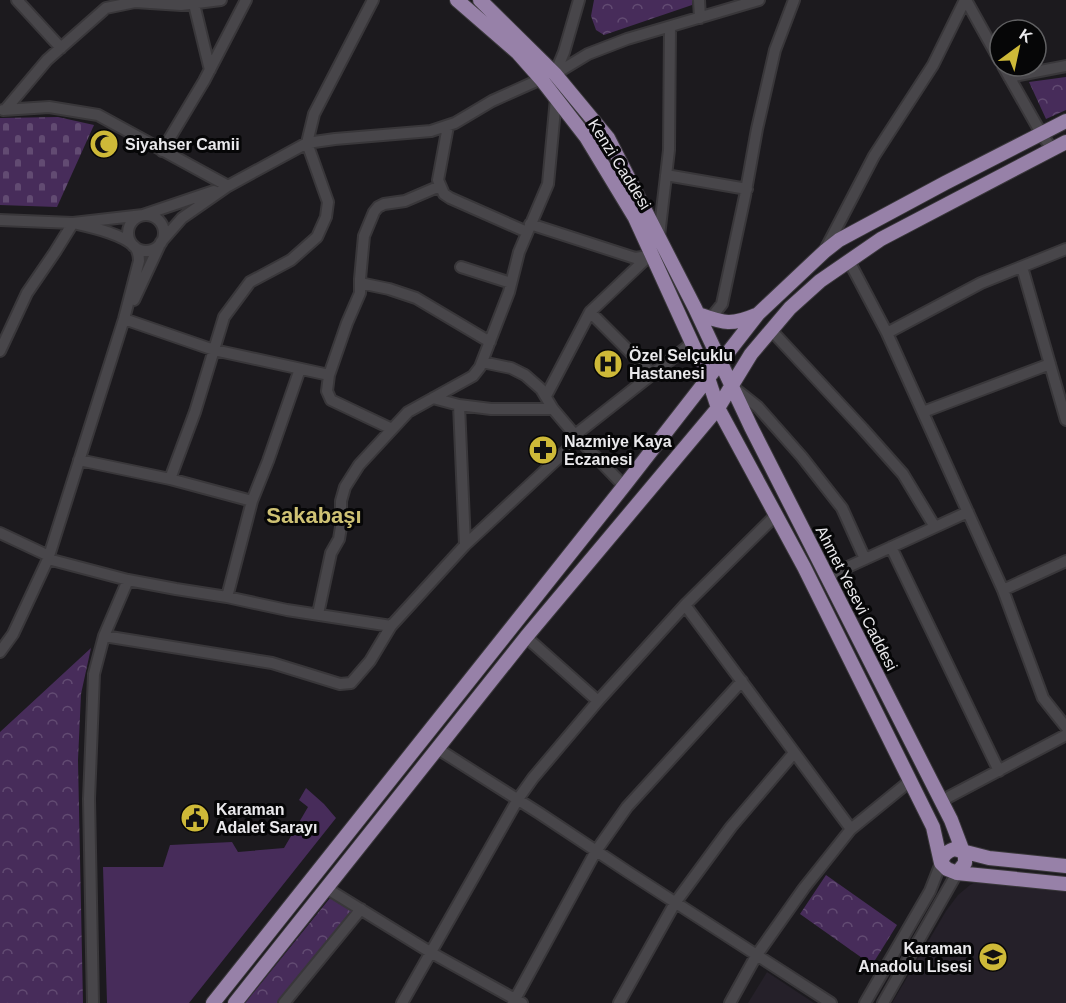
<svg xmlns="http://www.w3.org/2000/svg" width="1066" height="1003" viewBox="0 0 1066 1003" font-family="Helvetica,sans-serif">
	<defs>
		<pattern id="cemetery-stones" width="16" height="16" patternUnits="userSpaceOnUse" patternTransform="scale(1.5)"><rect width="16" height="16" fill="#472c5a"/><path d="M2 7V4a2 2 0 0 1 4 0v3zM10 15v-3a2 2 0 0 1 4 0v3z" fill="#624b72"/></pattern>
		<pattern id="park-crowns" width="20" height="18" patternUnits="userSpaceOnUse" patternTransform="scale(1.5)"><rect width="20" height="18" fill="#472c5a"/><path d="M2 6a3 3 0 1 1 6 0M12 15a3 3 0 1 1 6 0" fill="none" stroke="#624b72"/></pattern>
	</defs>
	<rect width="100%" height="100%" fill="#1c1a1e"/>
	<path fill="#252029" d="M981,879l85,8v116h-174l54,-92 12,-16 12,-10z
		M767,972l47,31h-66z"/>
	<path fill="#472c5a" d="M306,788l18,16 12,14 -147,185h-82l-4,-136h60l7,-22 62,-3 6,10 46,-4 24,-41 -9,-7z"/>
	<path fill="url(#cemetery-stones)" d="M58,117l36,8 -37,82 -57,-2v-87z"/>
	<path fill="url(#park-crowns)" d="M594,0h98v5l-88,30 -8,-5 -5,-14z
		M1066,77v33l-20,9 -17,-37z
		M91,648l-10,46 -3,66 5,243h-83v-271z
		M826,875l71,50 -25,40 -72,-51z
		M330,898l24,13 -77,92h-32z"/>
	<g fill="none" stroke-linecap="round" stroke-linejoin="round">
		<g stroke="#39373a" stroke-width="14">
			<path id="minor" d="M17,0l44,48
				M699,0l1,18
				M966,0l34,61
				M194,4l16,66
				M1003,66l38,67 11,16
				M555,74l33,-20 39,-15 132,-39
				M555,74l9,-22 15,-52
				M1009,77l57,-11
				M3,110l46,-3 49,8 130,71
				M5,110l42,-50 59,-52 29,-6 46,3 40,-5
				M448,126l-10,54 6,14 6,4 77,34
				M162,151l42,-70 42,-81
				M666,175l81,14
				M128 233a18 18 0 1 1 36 0a18 18 0 1 1-36 0Z
				M0,220l73,3 70,-8 71,-24
				M530,224l105,34 14,-2
				M659,236l10,-86 1,-123
				M826,248l48,-92 59,-91 32,-65
				M649,256l-59,56 62,62
				M849,261l38,72 116,257 40,108 23,29
				M461,267l50,16
				M1022,267l44,153
				M360,283l29,6 27,9 74,44
				M134,300l27,-58 21,-24 46,-32 79,-43 7,-29 59,-114
				M124,319l90,31 115,25
				M710,319l12,-15 23,-108 12,-67 18,-79 19,-50
				M771,330l92,99 40,45 32,53
				M887,333l94,-50 85,-34
				M0,351l27,-58 28,-41 18,-29
				M482,362l29,6 14,7 16,14 12,20 22,26 49,51
				M734,388l24,19 44,50 40,51 23,51
				M546,396l44,-84
				M433,398l26,7 32,4h62
				M459,405l6,140
				M923,412l127,-48
				M392,429l-61,-29 -4,-9 2,-16 18,-52 13,-30v-14l4,-43 10,-24 4,-5 6,-3 21,-3 35,-15
				M79,460l91,19 82,22
				M170,479l25,-67 29,-95 26,-35 41,-22 26,-23 9,-20 2,-15 -21,-59 28,-4 96,-8 24,-8 37,-22 49,-22
				M0,533l49,23
				M891,547l108,224
				M48,559l80,21 48,9 51,8 60,13 104,16 74,-81 102,-95 8,-15 117,-92
				M828,576l140,-64
				M1003,590l63,-29
				M227,597l25,-96 16,-40 32,-92
				M685,605l166,224
				M318,614l13,-61 8,-14 2,-12v-26l4,-14 14,-22 49,-53 65,-36 7,-9 29,-75 10,-40 29,-68 8,-86
				M104,636l168,27 68,21 11,-1 19,-22 21,-35
				M526,637l72,64
				M0,652l13,-18 35,-75 76,-240 15,-58c0,-5 -1,-10 -4,-14 -11,-13 -45,-20 -62,-24
				M438,749l101,64 89,59 203,131
				M941,801l125,-66
				M326,888l104,64 92,51
				M93,1003l-4,-204 5,-125 10,-38 24,-56
				M284,1003l77,-94
				M402,1003l116,-204 15,-21 65,-77 87,-96 91,-90
				M513,1003l83,-152 31,-44 115,-126
				M619,1003l56,-100 56,-76 63,-74
				M730,1003l26,-47 48,-68 47,-59 59,-48
				M865,1003l65,-112 11,-28
				M883,1003l74,-130"/>
		</g>
		<g stroke="#39373a" stroke-width="16">
			<path id="major" d="M457,0l61,53 23,26 45,58 49,81 73,160 10,30 86,159 129,260 8,36 6,6 10,4 109,11
				M480,0l75,74 53,64 87,170 56,119 200,393 14,37v6l-8,10
				M698,314c26,9 32,12 58,1
				M941,863c2,-8 5,-11 13,-14l35,9 77,8
				M213,1003l411,-517 134,-172 67,-63 14,-11 106,-57 121,-62
				M235,1003l291,-366 192,-229 33,-54 39,-46 30,-27 61,-42 185,-97"/>
		</g>
		<use href="#minor" stroke="#48464a" stroke-width="10"/>
		<use href="#major" stroke="#9781a8" stroke-width="14"/>
	</g>
	<defs>
		<g id="mosque-disc" transform="scale(1.5)"><circle r="9.5" fill="#ceb938" stroke="#060607"/><path d="M3.5-4.9A6 6 0 1 0 3.5 4.9A5 5 0 1 1 3.5-4.9Z" fill="#111"/></g>
		<g id="hospital-disc" transform="scale(1.5)"><circle r="9.5" fill="#ceb938" stroke="#060607"/><path d="M-5-5h3v3.5h4V-5h3V5h-3V1.5h-4V5h-3Z" fill="#111"/></g>
		<g id="pharmacy-disc" transform="scale(1.5)"><circle r="9.5" fill="#ceb938" stroke="#060607"/><path d="M-2-6h4v4h4v4h-4v4h-4v-4h-4v-4h4Z" fill="#111"/></g>
		<g id="civic-disc" transform="scale(1.5)"><circle r="9.5" fill="#ceb938" stroke="#060607"/><path d="M-.6-6.5H3V-4.5H.6V-3L4-1V1h2V6H-6V1h2V-1L-.6-3ZM-1.2 2.5V6h2.4V2.5Z" fill="#111"/></g>
		<g id="school-disc" transform="scale(1.5)"><circle r="9.5" fill="#ceb938" stroke="#060607"/><path d="M0-5L7-2L0 1L-7-2ZM-4 1L0 2.5L4 1V4Q0 6-4 4Z" fill="#111"/></g>
	</defs>
	<g fill-rule="evenodd">
		<use href="#mosque-disc" x="104" y="144"/>
		<use href="#hospital-disc" x="608" y="364"/>
		<use href="#pharmacy-disc" x="543" y="450"/>
		<use href="#civic-disc" x="195" y="818"/>
		<use href="#school-disc" x="993" y="957"/>
	</g>
	<g text-anchor="middle" stroke-width="6" stroke-linejoin="round" paint-order="stroke">
		<g font-size="16" font-weight="bold" fill="#eae9ec" stroke="#060607" text-anchor="start">
			<text x="125" y="150">Siyahser Camii</text>
			<text x="629" y="361">Özel Selçuklu<tspan x="629" dy="18">Hastanesi</tspan></text>
			<text x="564" y="447">Nazmiye Kaya<tspan x="564" dy="18">Eczanesi</tspan></text>
			<text x="216" y="815">Karaman<tspan x="216" dy="18">Adalet Sarayı</tspan></text>
			<text x="972" y="954" text-anchor="end">Karaman<tspan x="972" dy="18">Anadolu Lisesi</tspan></text>
		</g>
		<g font-size="16" fill="#eae9ec" stroke="#060607">
			<text transform="translate(620 164) rotate(58)" y="6">Kenzi Caddesi</text>
			<text transform="translate(857 598) rotate(63)" y="6">Ahmet Yesevi Caddesi</text>
		</g>
		<g font-size="22" font-weight="bold" fill="#cfc274" stroke="#060607">
			<text x="314" y="523">Sakabaşı</text>
		</g>
	</g>
	<g transform="translate(1018 48) rotate(33)"><circle r="28" fill="#060607" stroke="#616163" stroke-width="1.5"/>
	<path d="M0-4.5L10 22L0 15L-10 22Z" fill="#ceb938"/>
	<text y="-9" font-size="16" font-weight="bold" text-anchor="middle" fill="#eae9ec">K</text>
	</g>
</svg>
